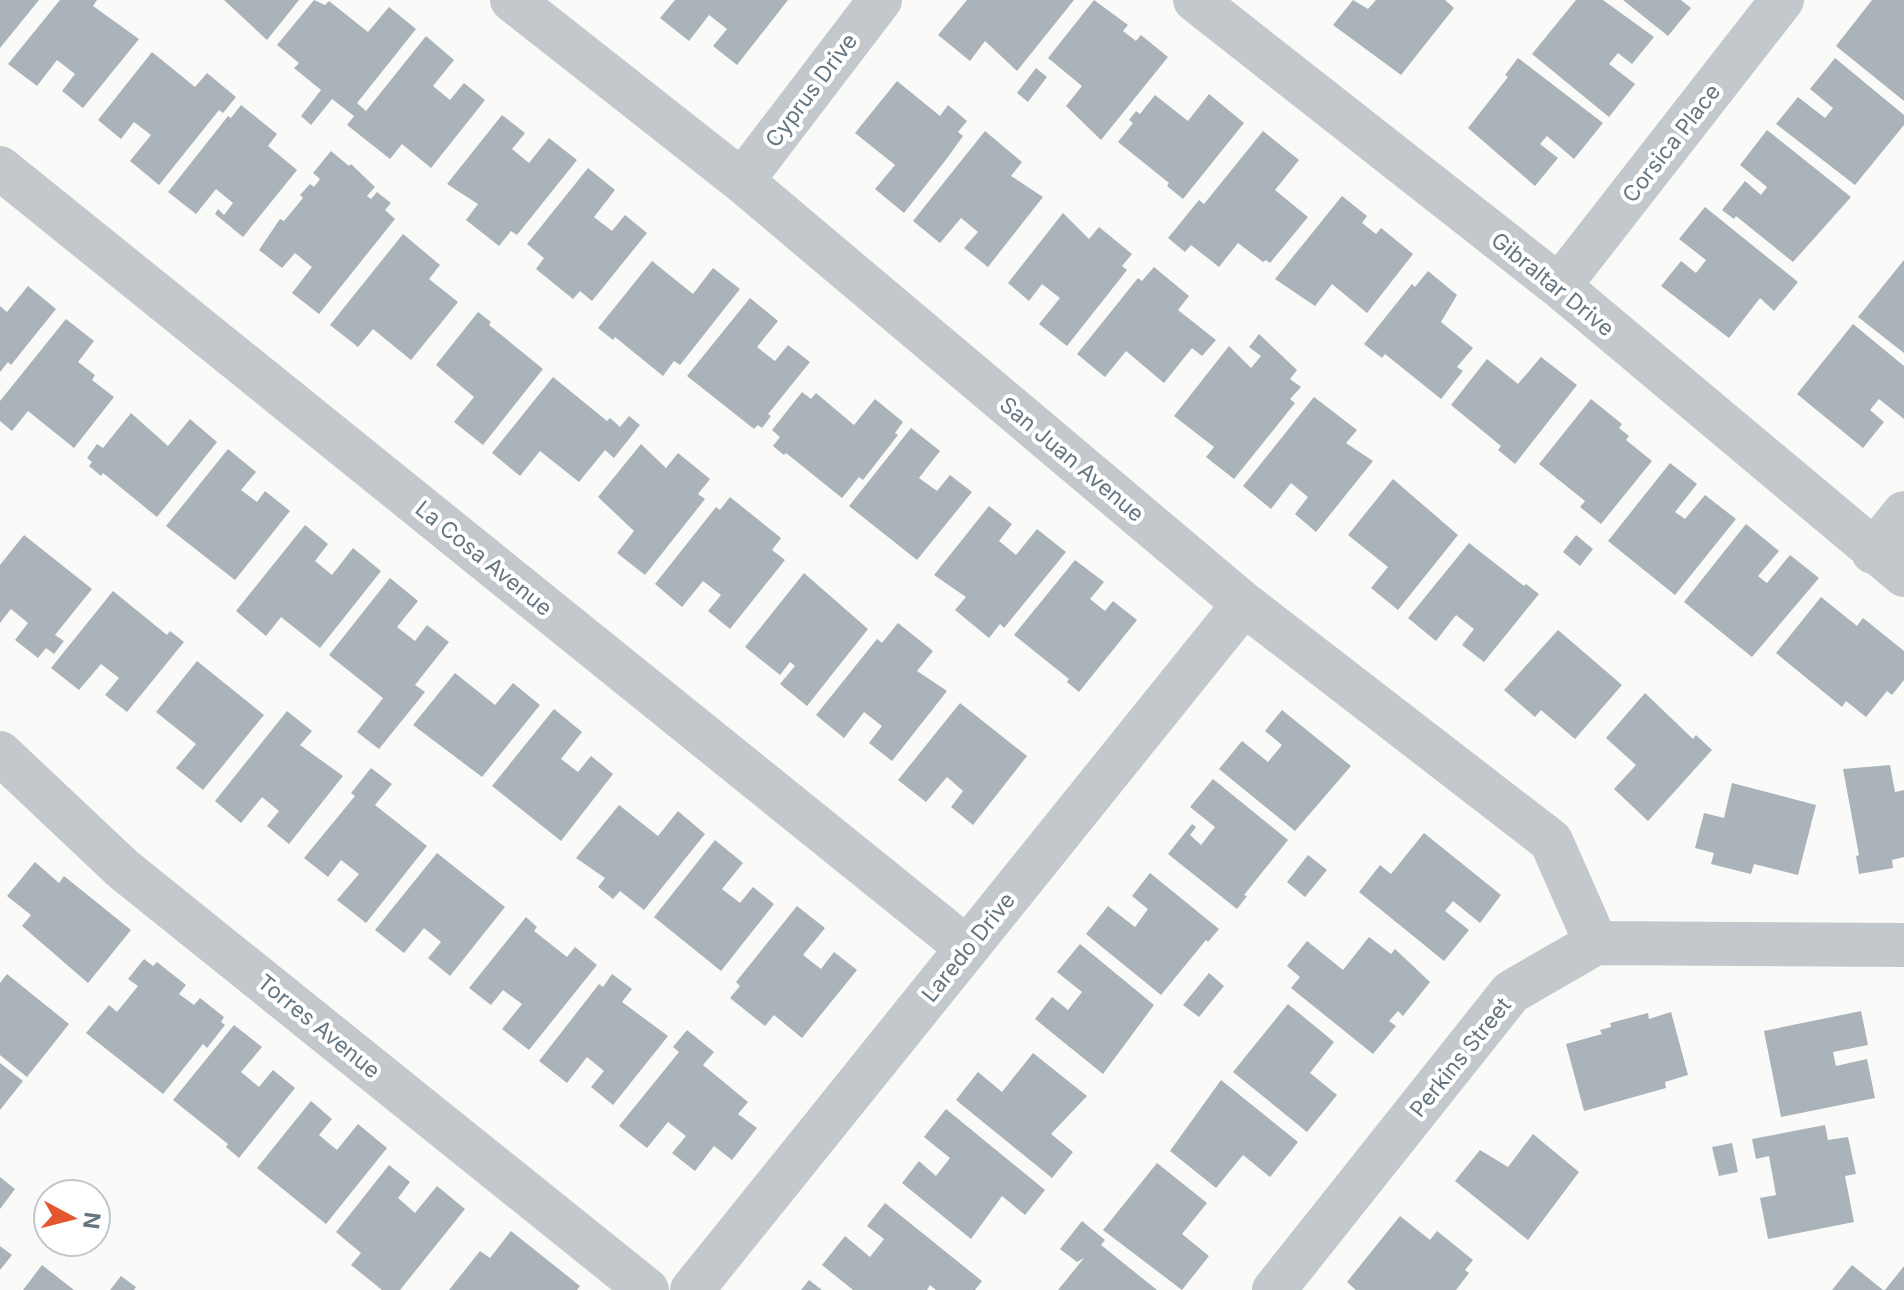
<svg xmlns="http://www.w3.org/2000/svg" width="1904" height="1290" viewBox="0 0 1904 1290" font-family="Inter,sans-serif">
	<rect width="100%" height="100%" fill="#fafaf8"/>
	<path fill="#aab3b9" d="M0,0h39l-39,48z
		M60,0h37l-4,6 46,33 -56,69 -21,-17 13,-17 -18,-14 -20,26 -29,-22z
		M224,0h75l-32,40z
		M314,0l11,5 4,-4 39,31 21,-25 27,22 -59,74 9,8 60,-75 28,24 -21,26 17,14 14,-17 21,17 -54,68 -29,-24 -12,15 -43,-34 7,-9 -22,-17 -21,26 -10,-9 20,-26 -27,-22 5,-5 -22,-18z
		M675,0h113l-51,65 -24,-19 14,-17 -18,-14 -20,26 -29,-23z
		M967,0h107l-57,71 -32,-30 -15,20 -32,-26z
		M1094,0l34,25 -5,6 13,10 5,-6 27,22 -67,83 -35,-34 16,-20 -34,-28z
		M1353,0l15,9 8,-9h69l9,8 -53,67 -68,-50z
		M1576,0h27l51,37 -22,27 -14,-11 -9,11 26,20 -26,33 -77,-63z
		M1623,0h58l10,8 -23,28z
		M1872,0h32v101l-68,-55z
		M152,52l43,35 12,-14 29,24 -13,16 -4,-3 -60,75 -29,-24 21,-26 -17,-13 -13,17 -23,-19z
		M1518,58l85,65 -29,36 -27,-23 -7,8 18,14 -23,28 -67,-58 40,-51 -3,-2z
		M1835,58l69,57v10l-49,60 -79,-61 22,-27 27,21 8,-10 -23,-19z
		M1036,68l11,9 -19,25 -11,-9z
		M897,81l43,35 8,-11 19,16 -9,11 5,4 -15,21 -44,56 -29,-24 20,-24 -40,-32z
		M1209,94l35,29 -61,76 -16,-13 2,-3 -51,-41 15,-19 -4,-3 7,-9 4,3 15,-19 33,26z
		M241,105l36,29 -9,12 29,24 -54,67 -28,-23 3,-5 6,6 9,-12 -17,-14 -20,25 -28,-22 60,-76 3,2z
		M502,115l23,18 -13,16 17,14 20,-25 28,22 -60,75 -6,-4 -12,15 -33,-26 12,-16 -31,-20z
		M1767,130l84,67 -58,65 -57,-46 -2,3 -12,-9 23,-29 16,14 6,-8 -27,-22z
		M985,131l37,31 -11,14 32,21 -55,70 -24,-19 14,-16 -17,-14 -21,25 -27,-22z
		M1263,131l36,29 -24,30 33,27 -38,46 -4,-3 -3,2 -25,-19 -19,24 -28,-22 -6,7 -17,-14 31,-38 5,4z
		M331,151l18,15 2,-2 24,23 -8,9 4,3 6,-7 14,11 -6,7 10,9 -76,95 -27,-21 20,-26 -17,-14 -13,15 -23,-18 21,-31 4,2 19,-23 -3,-3 10,-11 4,3 6,-8 -7,-6z
		M588,168l27,22 -21,27 18,14 13,-16 22,18 -55,68 -12,-10 -7,8 -37,-30 8,-11 -17,-14z
		M1342,196l25,20 -5,7 14,11 5,-6 32,26 -46,59 -35,-29 -17,22 -40,-27z
		M1705,207l93,75 -24,29 -14,-13 -31,40 -68,-52 20,-25 15,12 10,-13 -27,-21z
		M1063,213l26,26 10,-12 33,27 -10,12 5,4 -60,76 -28,-22 21,-26 -18,-14 -13,17 -21,-18z
		M403,234l37,31 -11,14 29,23 -47,58 -38,-31 -15,18 -28,-22z
		M1904,260v93l-46,-36z
		M652,261l41,33 20,-26 27,21 -60,76 -6,-4 -11,15 -48,-39 -2,3 -15,-12z
		M1154,267l35,29 -11,14 38,30 -14,16 -10,-8 -28,35 -38,-32 -21,26 -28,-23 61,-76 4,3z
		M1428,271l29,24 -16,27 32,26 -16,19 6,4 -22,28 -56,-45 -3,4 -18,-14 48,-60 3,3z
		M28,286l28,23 -45,56 -3,-3 -8,10v-66l7,6z
		M750,298l28,23 -21,26 18,14 13,-16 22,17 -42,52 3,2 -9,12 -4,-3 -4,4 -67,-53z
		M478,312l13,10 -2,3 54,44 -60,76 -29,-23 20,-25 -38,-32z
		M66,319l28,22 -16,21 17,13 -3,5 22,17 -40,51 -46,-37 -16,20 -12,-10v-20z
		M1853,324l51,42v53l-25,-20 -9,11 14,12 -21,26 -66,-54z
		M1259,334l38,36 -7,9 11,8 -11,12 5,4 -61,76 -28,-22 8,-10 -40,-31 55,-70 22,22 10,-12 -12,-9z
		M1541,357l36,28 -62,79 -17,-14 3,-4 -50,-41 36,-46 31,25z
		M553,377l54,44 3,-3 10,9 9,-11 11,9 -26,33 -9,-8 -26,32 -39,-31 -20,25 -28,-23z
		M802,392l9,7 5,-6 38,32 21,-26 28,23 -8,11 3,2 -35,45 -4,-3 -17,21 -56,-45 -2,2 -11,-9 7,-9 -8,-7z
		M1314,397l43,33 -11,13 27,18 -57,71 -21,-18 13,-17 -17,-14 -20,26 -28,-23z
		M1591,399l31,25 -3,4 10,8 -3,4 26,21 -51,63 -21,-17 5,-6 -46,-37z
		M131,413l37,33 22,-27 27,23 -60,75 -54,-44 -2,3 -12,-10 3,-4 -5,-4 10,-14 6,4z
		M911,428l29,23 -21,27 18,13 13,-16 22,17 -55,68 -68,-54z
		M641,444l25,24 12,-15 32,26 -12,15 7,5 -60,76 -28,-22 17,-22 -36,-34z
		M228,449l28,23 -15,18 16,12 8,-11 25,20 -55,69 -69,-54z
		M1670,463l27,21 -22,28 10,7 20,-24 31,24 -61,76 -67,-54z
		M1393,479l65,56 -60,75 -27,-22 17,-21 -40,-32z
		M730,497l51,41 -9,12 13,10 -55,69 -22,-18 13,-16 -18,-14 -21,26 -27,-23 61,-77 4,3z
		M989,506l23,18 -13,17 17,14 21,-26 29,23 -62,76 -4,-4 -11,14 -34,-28 11,-13 -32,-22z
		M1746,524l33,27 -21,25 9,7 23,-28 29,23 -67,79 -68,-55z
		M305,525l23,19 -13,17 17,14 21,-27 28,23 -61,77 -39,-31 -15,19 -30,-25z
		M24,535l68,54 -37,46 9,6 -10,13 -8,-6 -8,10 -23,-18 13,-17 -17,-14 -11,14v-58z
		M1576,535l17,14 -13,17 -17,-14z
		M1469,543l55,43 2,-2 13,10 -55,68 -22,-17 12,-16 -18,-14 -20,26 -28,-23z
		M1075,560l29,22 -14,17 15,12 8,-10 24,19 -58,72 -12,-10 2,-3 -55,-44z
		M804,573l64,56 -61,77 -27,-22 15,-18 -5,-4 -10,13 -35,-28z
		M390,578l28,23 -21,26 18,14 12,-16 22,17 -34,43 10,7 -46,57 -22,-17 26,-34 -54,-43z
		M113,591l54,44 3,-4 14,11 -57,70 -22,-17 14,-17 -18,-14 -22,26 -28,-22z
		M1821,597l36,29 6,-8 41,33v29l-12,15 -5,-4 -21,26 -20,-16 -4,6 -66,-54z
		M898,623l35,28 -16,20 30,20 -55,70 -23,-18 13,-17 -18,-14 -20,26 -28,-23 61,-76 5,4z
		M1558,630l64,55 -47,54 -34,-29 -6,7 -31,-27z
		M197,661l67,54 -61,75 -27,-22 20,-24 -40,-32z
		M455,673l40,32 18,-22 27,22 -58,72 -69,-52z
		M1645,693l48,46 3,-4 16,15 -64,71 -34,-32 22,-24 -30,-27z
		M960,703l67,53 -54,69 -22,-18 12,-16 -16,-14 -21,25 -28,-22z
		M554,709l28,23 -21,27 17,13 13,-16 22,18 -52,67 -69,-55z
		M1282,710l69,56 -56,65 -76,-62 23,-28 26,21 14,-17 -17,-14z
		M287,711l25,20 -12,14 43,31 -54,68 -22,-18 12,-15 -17,-14 -21,26 -26,-22z
		M1890,765l5,27 9,-2v67l-12,3 1,8 -34,6 -3,-18 3,-1 -16,-86z
		M371,768l21,16 -17,21 52,41 -61,77 -29,-23 22,-26 -18,-14 -13,17 -24,-19 51,-62 -4,-3z
		M1213,779l75,61 -44,55 3,1 -10,13 -69,-55 24,-30 4,3 -6,8 11,10 14,-18 -25,-20z
		M1732,783l84,22 -18,70 -44,-11 -3,10 -40,-10 3,-11 -19,-5 9,-35 20,5z
		M619,805l39,31 20,-25 27,23 -61,76 -24,-19 -7,8 -15,-12 7,-9 -29,-20z
		M1424,833l77,62 -21,28 -27,-22 -8,10 24,19 -25,31 -85,-69 21,-27 11,9z
		M715,840l28,23 -21,26 18,14 13,-16 21,17 -53,67 -67,-54z
		M437,853l68,54 -55,69 -22,-18 13,-16 -17,-14 -20,25 -29,-23z
		M1308,855l19,15 -22,27 -18,-15z
		M35,862l24,21 5,-7 67,54 -43,53 -66,-57 9,-11 -24,-19z
		M1150,873l69,56 -11,13 -2,-2 -45,55 -75,-61 22,-28 27,21 13,-18 -16,-13z
		M797,906l28,22 -22,27 18,14 13,-17 23,18 -55,68 -28,-23 -9,11 -35,-28 10,-12 -4,-4z
		M526,917l11,10 -3,4 33,26 8,-10 22,18 -68,85 -27,-21 20,-25 -19,-14 -12,15 -22,-17z
		M1369,937l22,17 4,-5 35,33 -27,34 -5,-5 -9,10 7,5 -23,28 -82,-66 9,-11 -13,-11 20,-25 36,29z
		M1080,944l74,61 -51,69 -68,-55 17,-22 16,13 14,-18 -25,-20z
		M144,959l9,7 4,-4 29,23 -7,9 15,11 6,-7 24,19 -3,5 4,3 -18,23 -4,-4 -40,50 -77,-61 23,-28 8,7 21,-26 -10,-7z
		M1209,973l15,13 -25,31 -16,-12z
		M7,974l62,50 -42,53 -27,-22v-72z
		M612,974l20,15 -10,13 46,34 -55,69 -22,-18 13,-16 -17,-14 -20,26 -28,-22 60,-77 4,3z
		M1288,1004l46,38 -24,31 27,22 -30,37 -74,-60z
		M1861,1011l7,34 -35,7 3,14 31,-7 8,39 -94,19 -17,-86z
		M1671,1012l17,63 -23,7 1,6 -82,23 -18,-67 36,-10 -2,-4 11,-3 -1,-4 38,-10 1,6z
		M234,1025l28,22 -21,25 18,15 14,-17 22,18 -56,70 -13,-11 2,-3 -55,-44z
		M687,1030l27,22 -11,13 45,37 -10,12 19,14 -25,32 -18,-14 -19,25 -23,-18 14,-17 -18,-14 -21,26 -28,-22 60,-74 -6,-5z
		M1033,1053l54,43 -36,38 22,18 -21,26 -96,-78 22,-28 24,20z
		M0,1063l23,18 -23,29z
		M1221,1080l77,62 -28,35 -27,-22 -27,33 -46,-37z
		M311,1101l21,18 -13,16 18,15 21,-26 29,24 -61,76 -69,-56z
		M946,1109l99,81 -20,25 -23,-19 -31,43 -69,-56 17,-22 17,15 14,-18 -26,-21z
		M1825,1125l3,15 20,-3 8,37 -11,2 9,46 -86,17 -8,-41 16,-3 -7,-39 -13,3 -4,-20z
		M1533,1134l46,38 -51,68 -73,-59 25,-31 28,17z
		M1732,1143l6,29 -19,4 -7,-29z
		M1157,1163l50,40 -25,31 27,22 -27,34 -79,-60z
		M389,1165l21,17 -12,16 17,15 22,-27 28,23 -65,81h-18l-31,-25 10,-12 -25,-21z
		M0,1177l15,12 -15,20z
		M885,1203l97,78 -7,9h-39l-6,-5 -3,5h-74l-31,-25 23,-29 25,21 14,-18 -17,-13z
		M1400,1216l30,24 7,-9 36,29 -8,10 4,3 -13,17h-100l-9,-8z
		M1082,1221l23,19 -4,5 56,45h-99l26,-32 -7,4 -17,-13z
		M511,1231l69,55 -3,4h-128l31,-39 10,7z
		M0,1246l12,9 -12,15z
		M42,1265l32,25h-51z
		M1852,1265l31,25h-51z
		M1904,1266v24h-19z
		M121,1276l15,11 -2,3h-24z
		M809,1280l13,10h-21z"/>
	<g fill="none" stroke-linecap="round" stroke-linejoin="round">
		<path stroke="#c3c8cc" stroke-width="44" d="M512,0l230,181 502,423 307,237 45,102
			M1195,0l364,286 345,289
			M0,168l967,780
			M742,181l138,-181
			M1559,286l223,-286
			M1873,552l31,-39
			M0,753l123,116 524,421
			M692,1290l552,-686
			M1274,1290l237,-298 85,-49 308,2"/>
	</g>
	<g text-anchor="middle" stroke-width="8" stroke-linejoin="round" paint-order="stroke">
		<g font-size="22" fill="#657683" stroke="#fff">
			<text transform="translate(811 90) rotate(-53)" y="8">Cyprus Drive</text>
			<text transform="translate(1671 143) rotate(-52)" y="8">Corsica Place</text>
			<text transform="translate(1553 284) rotate(39)" y="8">Gibraltar Drive</text>
			<text transform="translate(1072 459) rotate(40)" y="8">San Juan Avenue</text>
			<text transform="translate(484 558) rotate(39)" y="8">La Cosa Avenue</text>
			<text transform="translate(968 947) rotate(-51)" y="8">Laredo Drive</text>
			<text transform="translate(319 1026) rotate(39)" y="8">Torres Avenue</text>
			<text transform="translate(1460 1057) rotate(-51)" y="8">Perkins Street</text>
		</g>
	</g>
	<g transform="translate(72 1218) rotate(97)"><circle r="38" fill="#ffffff" stroke="#c1c8cd" stroke-width="2"/>
	<path d="M0-6L14 30L0 20L-14 30Z" fill="#e4572e"/>
	<text y="-12" font-size="22" font-weight="bold" text-anchor="middle" fill="#657683">N</text>
	</g>
</svg>
